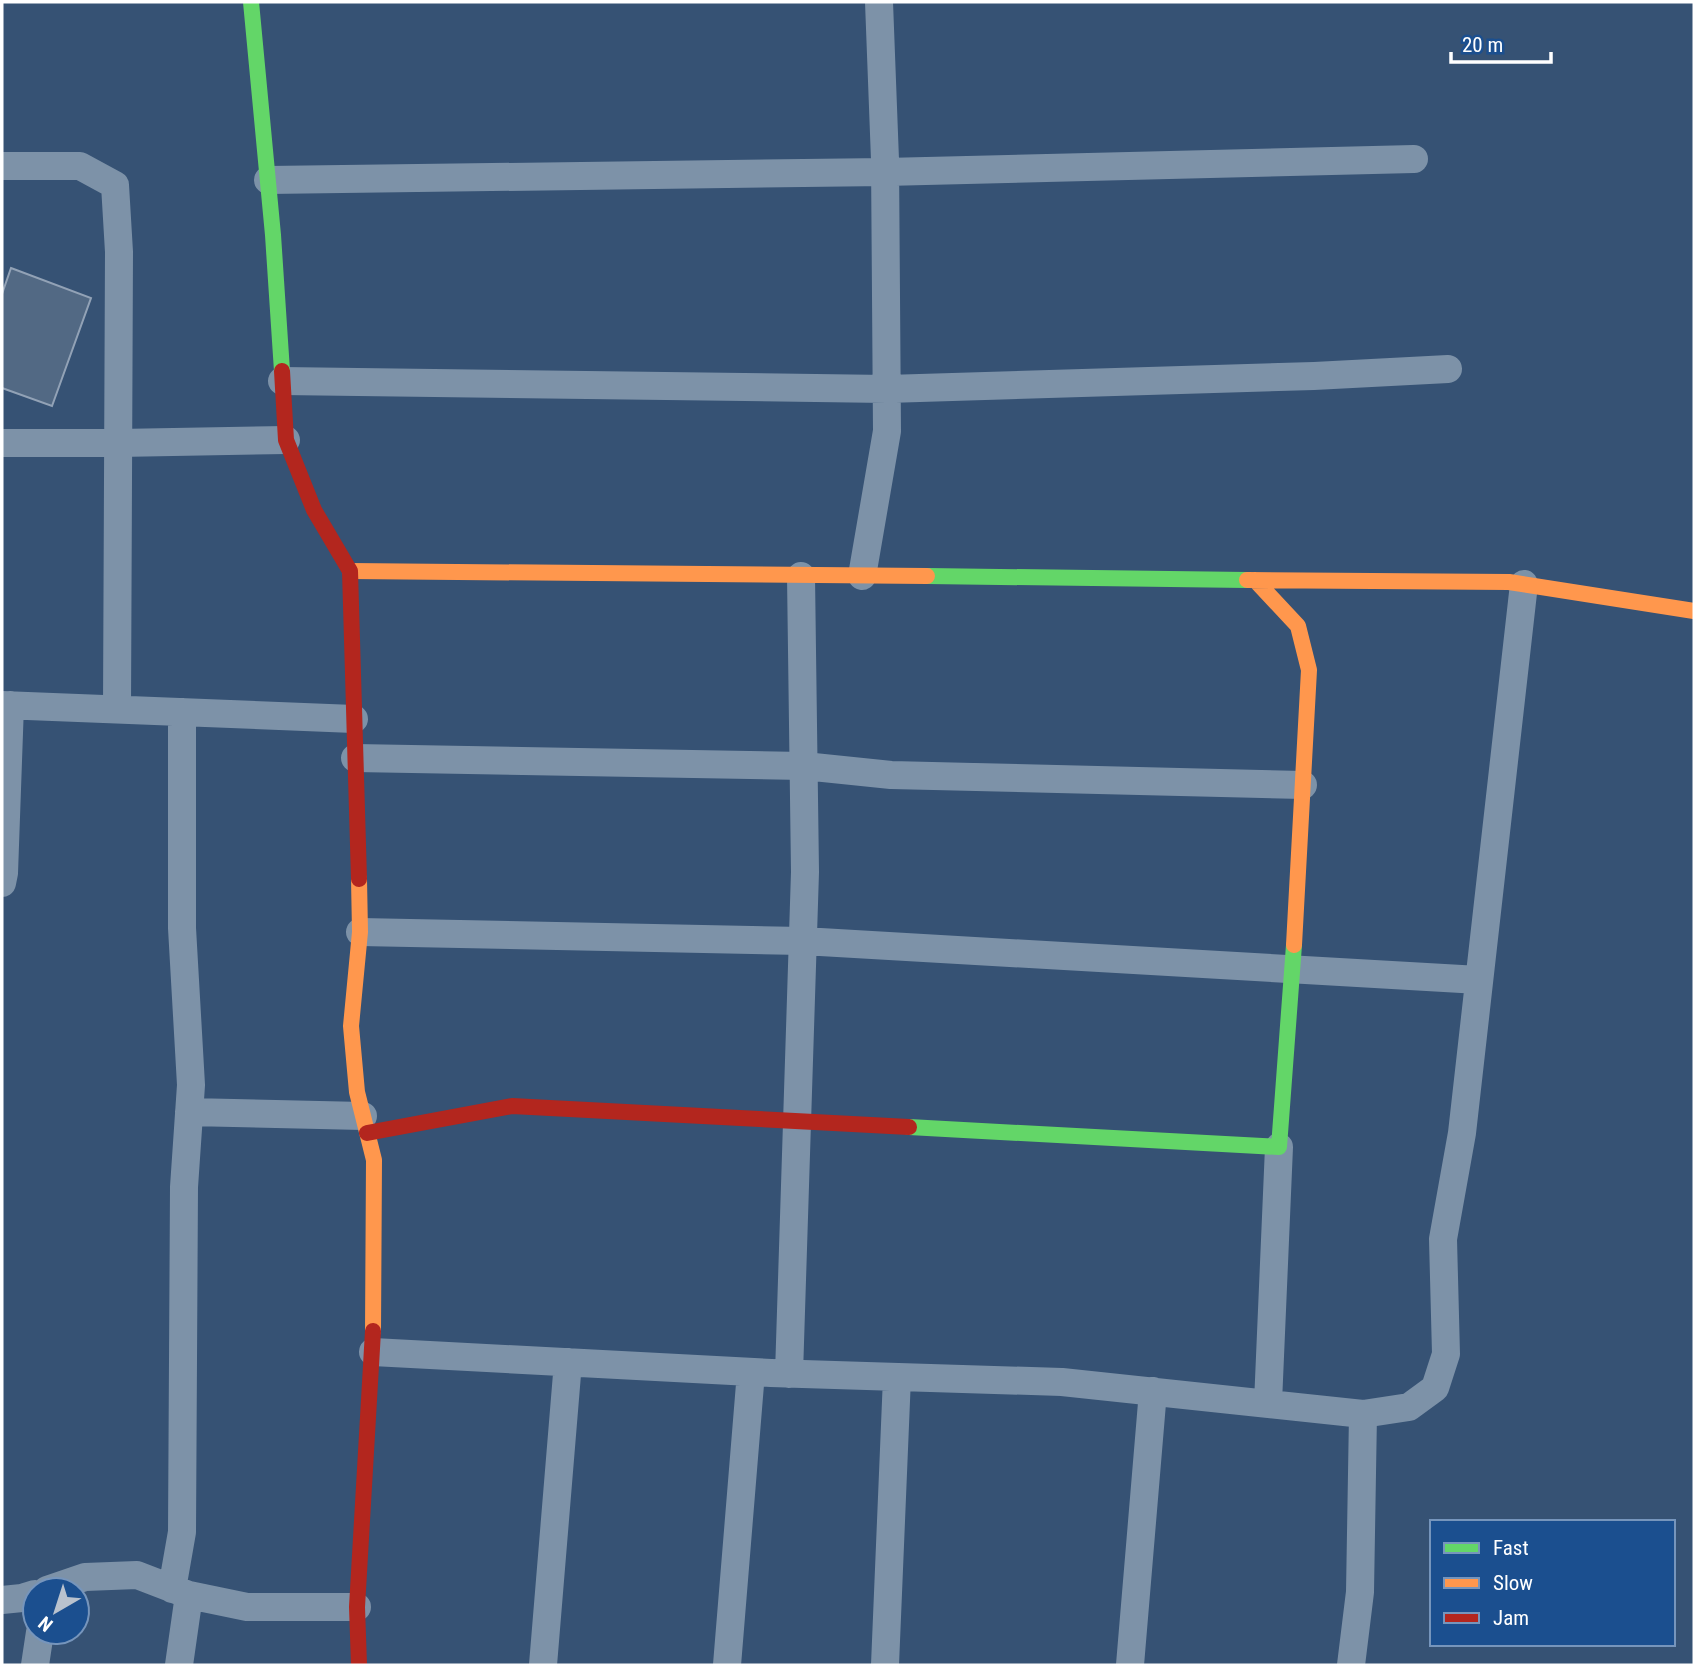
<svg xmlns="http://www.w3.org/2000/svg" width="1696" height="1667" viewBox="0 0 1696 1667" font-family="'Roboto Condensed',sans-serif">
	<rect width="100%" height="100%" fill="#365274"/>
	<path fill="#526984" stroke="#92a2b6" stroke-width="2" d="M11,268l80,30 -39,108 -50,-18v-94z"/>
	<g fill="none" stroke-linecap="round" stroke-linejoin="round">
		<path stroke="#7d92a8" stroke-width="28" d="M2,166h78l35,19 4,67 -2,457
			M268,180l617,-8 529,-13
			M282,381l605,8 427,-13 134,-7
			M2,443h116l168,-3
			M862,576l25,-145 -2,-271 -6,-158
			M2,705l352,14
			M355,758l449,8 87,9 412,10
			M2,883l2,-10 6,-168
			M360,932l443,9 676,39
			M189,1112l174,4
			M373,1352l398,21 291,9 301,32 -3,178 -9,73
			M789,1374l16,-502 -4,-296
			M1268,1403l11,-256
			M1363,1414l46,-7 26,-19 11,-34 -3,-115 19,-106 62,-549
			M172,1589l10,-57 2,-345 7,-102 -9,-157v-216
			M47,1590l38,-13 52,-2 52,20 58,12h110
			M2,1600l20,-2 13,-4
			M35,1665l5,-33
			M179,1665l10,-70
			M543,1665l25,-303
			M727,1665l24,-293
			M885,1665l12,-288
			M1130,1665l23,-274"/>
		<path stroke="#63d668" stroke-width="16" d="M251,2l22,233 9,136
			M927,576l320,4
			M909,1127l370,20 15,-202"/>
		<path stroke="#ff974d" stroke-width="16" d="M350,571l577,5
			M1247,580l262,2 185,29
			M1255,580l43,46 11,44 -15,275
			M359,879l1,53 -9,94 6,66 17,68 -1,171"/>
		<path stroke="#b3261e" stroke-width="16" d="M282,371l4,69 28,70 36,61 9,308
			M367,1133l145,-27 397,21
			M359,1665l-2,-58 16,-276"/>
	</g>
	<rect width="1696" height="1667" fill="none" stroke="#ffffff" stroke-width="7"/>
	<rect x="1430" y="1520" width="245" height="126" fill="#1b4f8f" stroke="#7695bc" stroke-width="2"/>
	<rect x="1444" y="1543" width="35" height="10" fill="#63d668" stroke="#7695bc" stroke-width="2"/>
	<text x="1493" y="1555" font-size="21" fill="#ffffff">Fast</text>
	<rect x="1444" y="1578" width="35" height="10" fill="#ff974d" stroke="#7695bc" stroke-width="2"/>
	<text x="1493" y="1590" font-size="21" fill="#ffffff">Slow</text>
	<rect x="1444" y="1613" width="35" height="10" fill="#b3261e" stroke="#7695bc" stroke-width="2"/>
	<text x="1493" y="1625" font-size="21" fill="#ffffff">Jam</text>
	<g transform="translate(56 1611) rotate(219)"><circle r="33" fill="#1b4f8f" stroke="#7695bc" stroke-width="2"/>
	<path d="M0-5L12 26L0 18L-12 26Z" fill="#b9c2ce"/>
	<text y="-10" font-size="19" font-weight="bold" text-anchor="middle" fill="#ffffff">N</text>
	</g>
	<path d="M1451 52v10h100v-10" fill="none" stroke="#ffffff" stroke-width="3.5"/>
	<text x="1462" y="52" font-size="21" fill="#ffffff" stroke="#1b4f8f" stroke-width="5" paint-order="stroke">20 m</text>
</svg>
